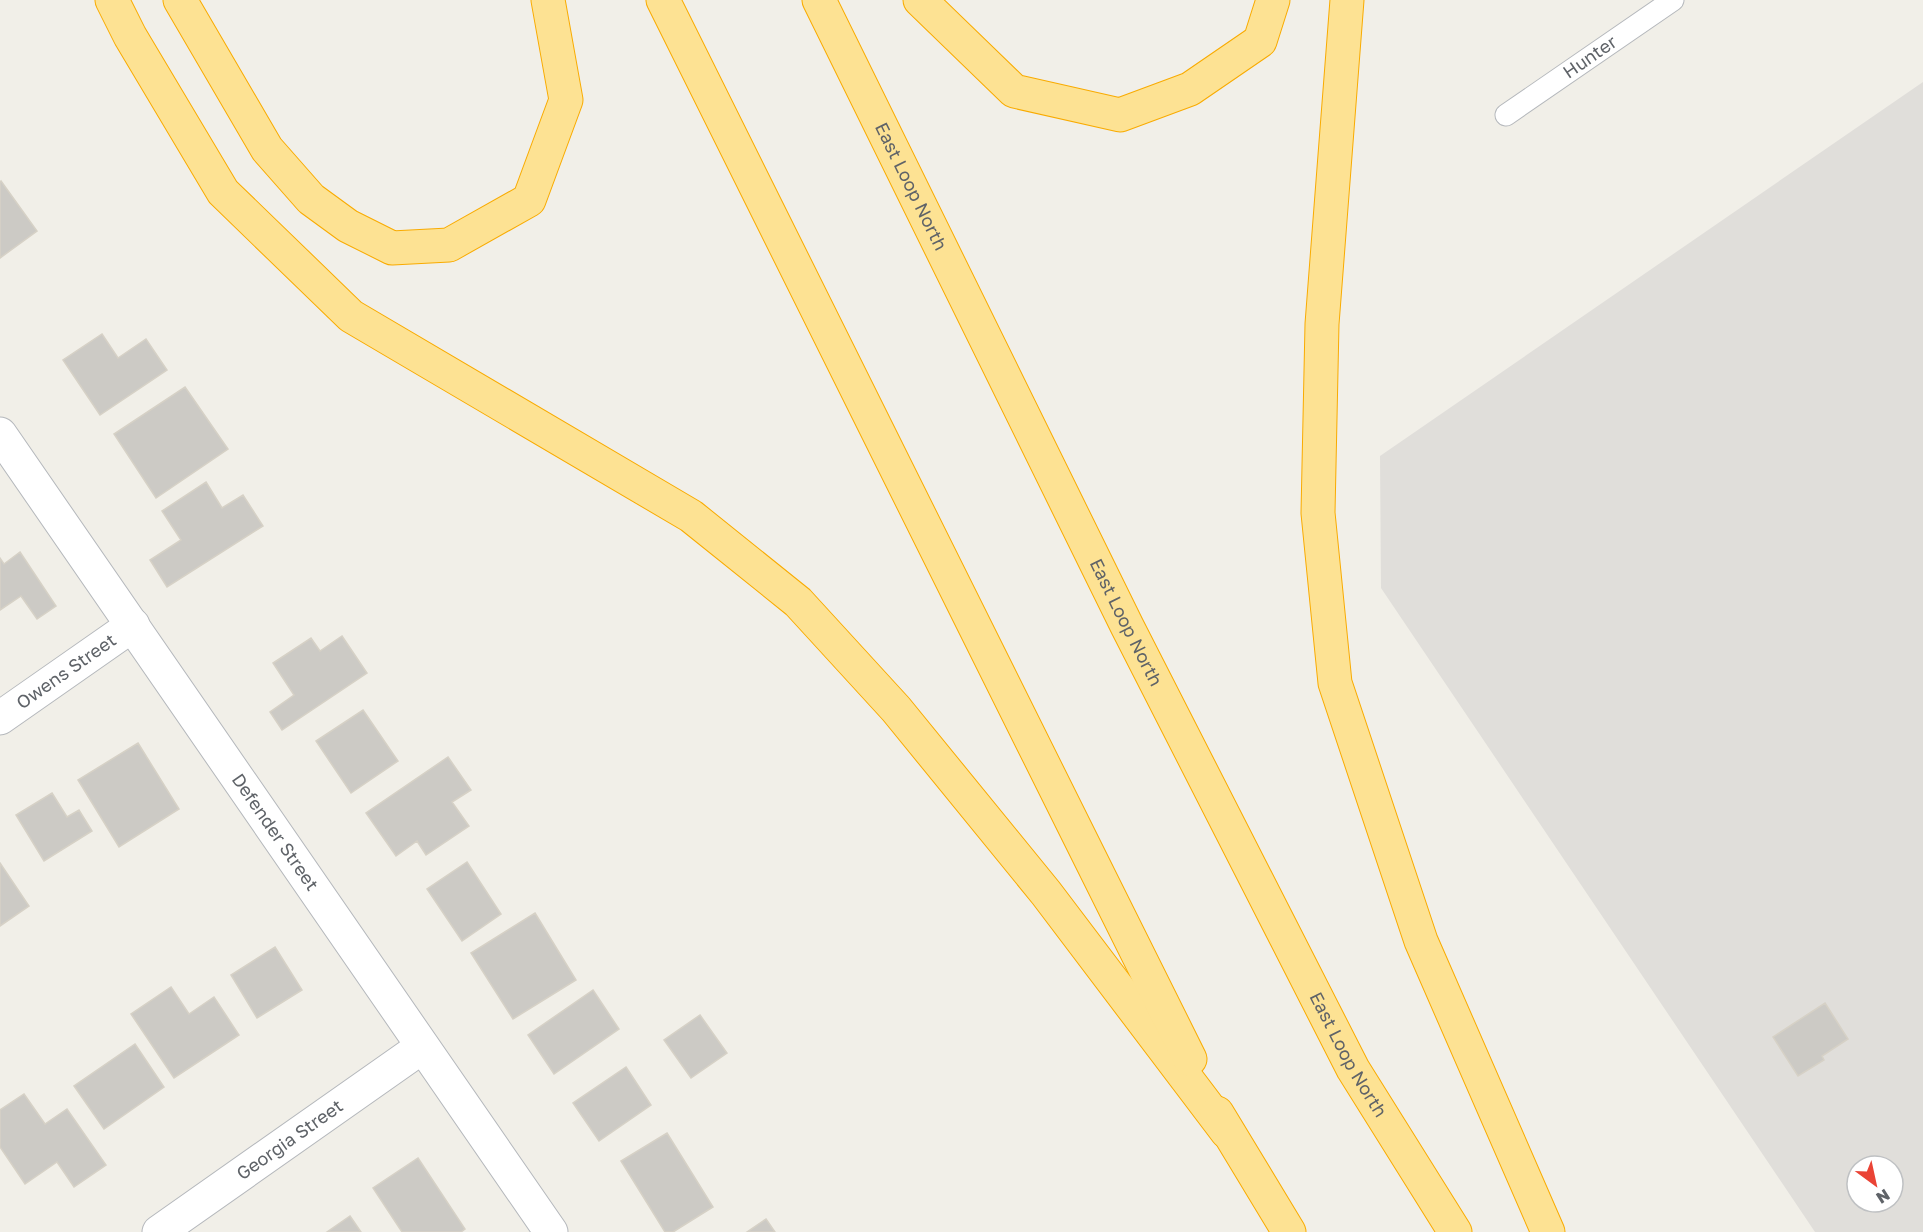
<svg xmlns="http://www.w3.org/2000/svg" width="1923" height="1232" viewBox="0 0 1923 1232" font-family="'Golos Text',sans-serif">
	<rect width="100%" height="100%" fill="#f1efe8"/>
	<path fill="#e0deda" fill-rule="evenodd" d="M1923,82v1150h-108l-434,-644 -1,-132zM1857,1166h36v36h-36z"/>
	<path fill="#cccac5" stroke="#d6d1c6" stroke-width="1.5" d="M1,181l36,50 -37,27v-76z
		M102,334l16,24 28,-19 21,31 -67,45 -37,-55z
		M185,387l43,62 -72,49 -42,-64z
		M206,482l16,26 21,-13 20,31 -96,61 -17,-27 31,-20 -19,-29z
		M20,552l36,54 -19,13 -16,-23 -21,14v-52l4,6z
		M342,636l25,37 -85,57 -12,-18 24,-17 -21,-32 38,-25 9,13z
		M363,710l35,51 -47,32 -35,-52z
		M138,743l41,66 -60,38 -41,-67z
		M448,757l23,33 -19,12 17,24 -43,29 -9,-14 -21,15 -30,-43z
		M52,793l15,24 12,-7 13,21 -48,30 -28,-46z
		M467,862l34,52 -39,27 -35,-52z
		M0,863l29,43 -29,20z
		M535,913l41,67 -63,39 -42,-66z
		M275,947l27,43 -45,28 -26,-43z
		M171,987l18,27 25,-17 25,38 -65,43 -43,-64z
		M593,990l26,39 -65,45 -26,-39z
		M1825,1003l23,36 -26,17 2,4 -26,16 -25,-39z
		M700,1015l27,38 -36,25 -27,-38z
		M135,1044l29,43 -60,42 -30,-43z
		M626,1067l25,38 -52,36 -26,-38z
		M24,1094l21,30 22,-15 39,56 -32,22 -17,-25 -32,22 -25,-37v-37z
		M667,1133l46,74 -40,25h-8l-44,-71z
		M418,1158l47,71 -4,3h-59l-29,-44z
		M350,1216l11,16h-34z
		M766,1219l9,13h-28z"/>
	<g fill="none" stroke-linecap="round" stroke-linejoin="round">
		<g stroke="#b5b8bc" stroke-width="23">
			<g id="service">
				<path id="s1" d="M1506,115l167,-115"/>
			</g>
		</g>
		<g stroke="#b5b8bc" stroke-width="35">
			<g id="minor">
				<path id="s2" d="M0,434l551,798"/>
				<path id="s3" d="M0,718l133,-93"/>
				<path id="s4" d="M159,1232l263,-185"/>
			</g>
		</g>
		<g stroke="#f9ab00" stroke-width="35">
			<g id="motorway">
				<path d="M112,0l18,36 93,156 128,124 340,200 107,86 98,107 150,184 181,239"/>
				<path d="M180,0l87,149 44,50 37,27 44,22 57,-3 80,-45 37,-100 -18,-100"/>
				<path d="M663,0l527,1059"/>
				<path id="s5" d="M819,0l308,626 226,443 102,163"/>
				<path d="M920,0l94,91 106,24 70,-26 70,-48 13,-41"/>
				<path d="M1347,0l-25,324 -4,189 17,170 86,258 127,291"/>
				<path d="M1217,1113l72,119"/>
			</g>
		</g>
		<use href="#service" stroke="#fff" stroke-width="21"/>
		<use href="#minor" stroke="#fff" stroke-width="33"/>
		<use href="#motorway" stroke="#fde293" stroke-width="33"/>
	</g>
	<g text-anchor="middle" stroke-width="5" stroke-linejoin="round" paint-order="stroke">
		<g font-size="18" fill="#5f6368" stroke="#fff">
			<text dy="6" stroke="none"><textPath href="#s1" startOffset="102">Hunter</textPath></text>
			<text dy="6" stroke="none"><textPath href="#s5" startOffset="208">East Loop North</textPath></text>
			<text dy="6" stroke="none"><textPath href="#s5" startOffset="694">East Loop North</textPath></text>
			<text dy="6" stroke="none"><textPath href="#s3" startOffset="81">Owens Street</textPath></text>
			<text dy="6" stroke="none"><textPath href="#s2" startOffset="484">Defender Street</textPath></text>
			<text dy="6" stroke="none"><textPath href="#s5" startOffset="1180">East Loop North</textPath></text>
			<text dy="6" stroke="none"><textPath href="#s4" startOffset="160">Georgia Street</textPath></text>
		</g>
	</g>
	<g transform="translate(1875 1184) rotate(147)"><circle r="28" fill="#ffffff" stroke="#bfc1c3" stroke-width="1.5"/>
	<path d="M0-4.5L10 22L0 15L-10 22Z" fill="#ea4335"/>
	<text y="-9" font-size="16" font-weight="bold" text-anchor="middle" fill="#5f6368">N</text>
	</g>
</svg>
